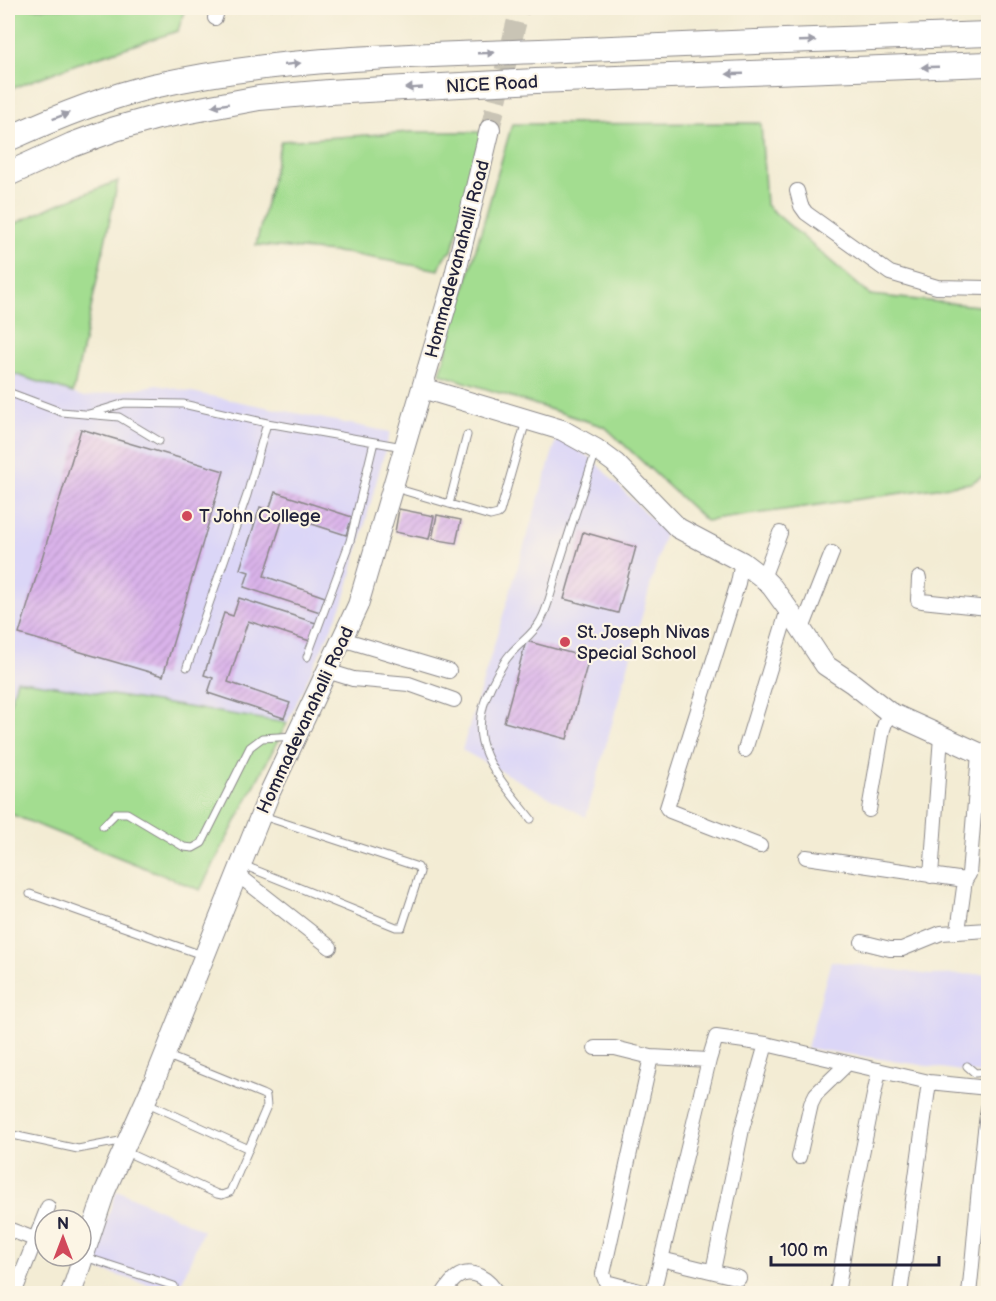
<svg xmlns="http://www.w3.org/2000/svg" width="996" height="1301" viewBox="0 0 996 1301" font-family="'Balsamiq Sans',sans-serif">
	<defs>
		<pattern id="building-hatch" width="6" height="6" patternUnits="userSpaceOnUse" patternTransform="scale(1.5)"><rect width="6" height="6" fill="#dab3ea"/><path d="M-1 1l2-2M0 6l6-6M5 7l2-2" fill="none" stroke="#bb9aca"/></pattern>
	</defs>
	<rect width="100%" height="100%" fill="#fcf5e5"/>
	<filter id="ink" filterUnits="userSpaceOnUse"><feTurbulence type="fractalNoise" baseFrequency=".0167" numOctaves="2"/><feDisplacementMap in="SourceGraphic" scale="12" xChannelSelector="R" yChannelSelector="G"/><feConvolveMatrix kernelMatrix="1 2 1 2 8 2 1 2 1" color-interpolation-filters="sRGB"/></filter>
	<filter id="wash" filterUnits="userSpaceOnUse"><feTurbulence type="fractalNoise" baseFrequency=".008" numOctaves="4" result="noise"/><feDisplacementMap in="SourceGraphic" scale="24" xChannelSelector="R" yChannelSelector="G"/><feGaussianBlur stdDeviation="1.35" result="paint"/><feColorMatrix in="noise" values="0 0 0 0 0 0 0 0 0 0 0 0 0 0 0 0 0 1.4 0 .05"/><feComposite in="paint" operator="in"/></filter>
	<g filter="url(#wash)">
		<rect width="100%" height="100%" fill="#f3ecd4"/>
		<path fill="#dbd6f7" d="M8,372l76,25 73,-12 233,47 -46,169 -57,122 -270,-43 -9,30z
			M557,438l33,19 75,76 -79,284 -124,-67z
			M831,961l99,14 58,-1v101l-181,-27z
			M117,1190l86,40 -26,63 -87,-26z"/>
		<path fill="#a3dd90" stroke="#628066" stroke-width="1.5" d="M8,8h177l-7,23 -99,32 -71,27z
			M761,123l5,82 104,90 118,12v166l-17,10 -265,38 -101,-94 -165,-53 72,-250z
			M410,132h74l-32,119 -8,6 -5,13 -94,-17 -89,-8 25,-104z
			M118,181l-45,212 -65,-21v-145l45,-21z
			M17,680l270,43 -87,167 -192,-77v-103z"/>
		<g id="blocks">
			<path fill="url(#building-hatch)" d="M233,8h54v1l-53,1z
				M81,429l143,42 -61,205 -144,-42z
				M275,492l77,25 -6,18 -62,-20 -20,61 61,21 -5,15 -76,-25 5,-15 -9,-3 20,-62 9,3z
				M399,509l35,7 -5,23 -34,-7z
				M437,515l24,5 -5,23 -24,-4z
				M583,532l53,15 -18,66 -54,-14z
				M239,598l77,25 -6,18 -62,-20 -20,61 62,21 -6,15 -76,-25 5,-15 -9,-3 20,-62 9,3z
				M526,641l63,17 -22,81 -63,-17z"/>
		</g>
	</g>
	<g filter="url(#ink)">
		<use href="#blocks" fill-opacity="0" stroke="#8a8788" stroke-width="1.5"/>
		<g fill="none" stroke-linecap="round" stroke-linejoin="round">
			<path stroke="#c9c4b5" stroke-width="20" stroke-dasharray="20 10" stroke-linecap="butt" d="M490,129l30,-121"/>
			<g stroke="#8a8788" stroke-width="9">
				<path id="lane" d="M8,392l53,20 58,5 40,24
					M89,414l36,-11 58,1 84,19 -20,72 -60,172
					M267,423l136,24
					M395,488l95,28 8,-2 2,-2 26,-91
					M449,504l18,-69
					M307,657l43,-116 24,-99
					M531,819c-47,-60 -73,-84 -26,-158 9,-15 28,-25 36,-41 8,-15 12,-35 17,-52 12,-39 25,-78 38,-117
					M103,826l13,-13h11l57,34 9,1 9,-5 48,-96 12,-9 33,-2
					M243,865l153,62h6l18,-55 -2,-5 -155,-51
					M30,894l172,61
					M967,1066l8,7 13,-1
					M152,1105l97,44
					M8,1134l70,15 47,-9
					M126,1152l91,42 5,1 8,-3 37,-86 -1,-10 -4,-2 -89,-36
					M85,1257l89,29"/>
			</g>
			<g stroke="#8a8788" stroke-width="16">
				<path id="street" d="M215,18l3,-10
					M797,191l4,15 5,7 84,60 47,14 51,1
					M742,562l-4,21 -71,225 3,3 90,35
					M763,578l17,-45
					M919,578l-1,22 4,1 66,7
					M802,629l30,-76
					M342,639l107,32
					M327,671l26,8 56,5 45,16
					M745,750l43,-141
					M869,810l14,-81 6,-17
					M806,857l159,23 4,-6 10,-120
					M237,874l93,73
					M931,876l10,-140
					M958,931l7,-51
					M862,942l28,7h12l39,-16 47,-3
					M595,1048h20l36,9 58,3
					M651,1057l-48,217 3,8 41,11 7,-4 55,-229 7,-23 50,7 163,38 59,6
					M799,1157l12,-53 5,-10 32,-31
					M8,1229l37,14
					M661,1259l78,19
					M713,1271l29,-142 24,-85
					M14,1294l34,-87
					M443,1294c4,-6 8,-12 13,-16 15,-12 34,2 41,16
					M837,1294l14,-86 28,-138
					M900,1294l29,-212
					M969,1294c7,-62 10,-124 19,-186"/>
			</g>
			<g stroke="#8a8788" stroke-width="22">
				<path id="secondary" d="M422,388l140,42 34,19 19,14 63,65 64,34 21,16 9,9 16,22 37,56 27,18 37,29 99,45
					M71,1294l34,-103 49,-109 116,-290 88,-187 96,-326 36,-150"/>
			</g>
			<g stroke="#8a8788" stroke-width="26">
				<path id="highway" d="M8,139c46,-21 95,-41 145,-53 127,-29 257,-30 387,-35 149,-7 299,-12 448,-17
					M8,174l64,-29 43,-16 43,-12 101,-19 70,-6 207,-11 452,-17"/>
			</g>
			<use href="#lane" stroke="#fff" stroke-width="7"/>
			<use href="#street" stroke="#fff" stroke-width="14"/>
			<use href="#secondary" stroke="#fff" stroke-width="20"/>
			<use href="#highway" stroke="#fff" stroke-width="24"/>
		</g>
		<defs><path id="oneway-solid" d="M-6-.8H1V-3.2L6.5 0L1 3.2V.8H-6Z" transform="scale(1.5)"/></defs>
		<g fill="#9c9ca7">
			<use href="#oneway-solid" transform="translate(807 41) rotate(-2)"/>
			<use href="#oneway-solid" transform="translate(486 53) rotate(-2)"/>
			<use href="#oneway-solid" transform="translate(292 64) rotate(-6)"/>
			<use href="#oneway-solid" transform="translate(930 67) rotate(178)"/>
			<use href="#oneway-solid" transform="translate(735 74) rotate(178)"/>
			<use href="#oneway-solid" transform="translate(414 88) rotate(177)"/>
			<use href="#oneway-solid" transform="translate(220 105) rotate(171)"/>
			<use href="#oneway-solid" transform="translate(61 116) rotate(-21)"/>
		</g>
	</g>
	<g fill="#d1495b" stroke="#fcf5e5" stroke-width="2">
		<circle cx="187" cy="516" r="6"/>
		<circle cx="565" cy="642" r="6"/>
	</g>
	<g text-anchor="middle" stroke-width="4.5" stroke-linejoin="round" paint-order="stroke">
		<g font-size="18" fill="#22223b" stroke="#fcf5e5">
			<text transform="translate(492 84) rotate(-3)" y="6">NICE Road</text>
			<text transform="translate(457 259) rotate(-75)" y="6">Hommadevanahalli Road</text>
			<text transform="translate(305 720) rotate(-65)" y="6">Hommadevanahalli Road</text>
		</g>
		<g font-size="18" fill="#22223b" stroke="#fcf5e5" text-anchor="start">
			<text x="199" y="522">T John College</text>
			<text x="577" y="638">St. Joseph Nivas<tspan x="577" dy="21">Special School</tspan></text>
		</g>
	</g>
	<rect width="996" height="1301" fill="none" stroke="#fcf5e5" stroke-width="30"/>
	<g transform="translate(63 1238)"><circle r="28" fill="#fcf5e5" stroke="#a5a1a1" stroke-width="1.5"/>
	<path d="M0-4.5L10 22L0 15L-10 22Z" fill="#d1495b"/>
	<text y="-9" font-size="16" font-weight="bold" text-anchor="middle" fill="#22223b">N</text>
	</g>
	<path d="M771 1256v9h168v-9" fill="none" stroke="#22223b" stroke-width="3"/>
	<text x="780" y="1256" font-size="18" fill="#22223b" stroke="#fcf5e5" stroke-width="4.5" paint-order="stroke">100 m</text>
</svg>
